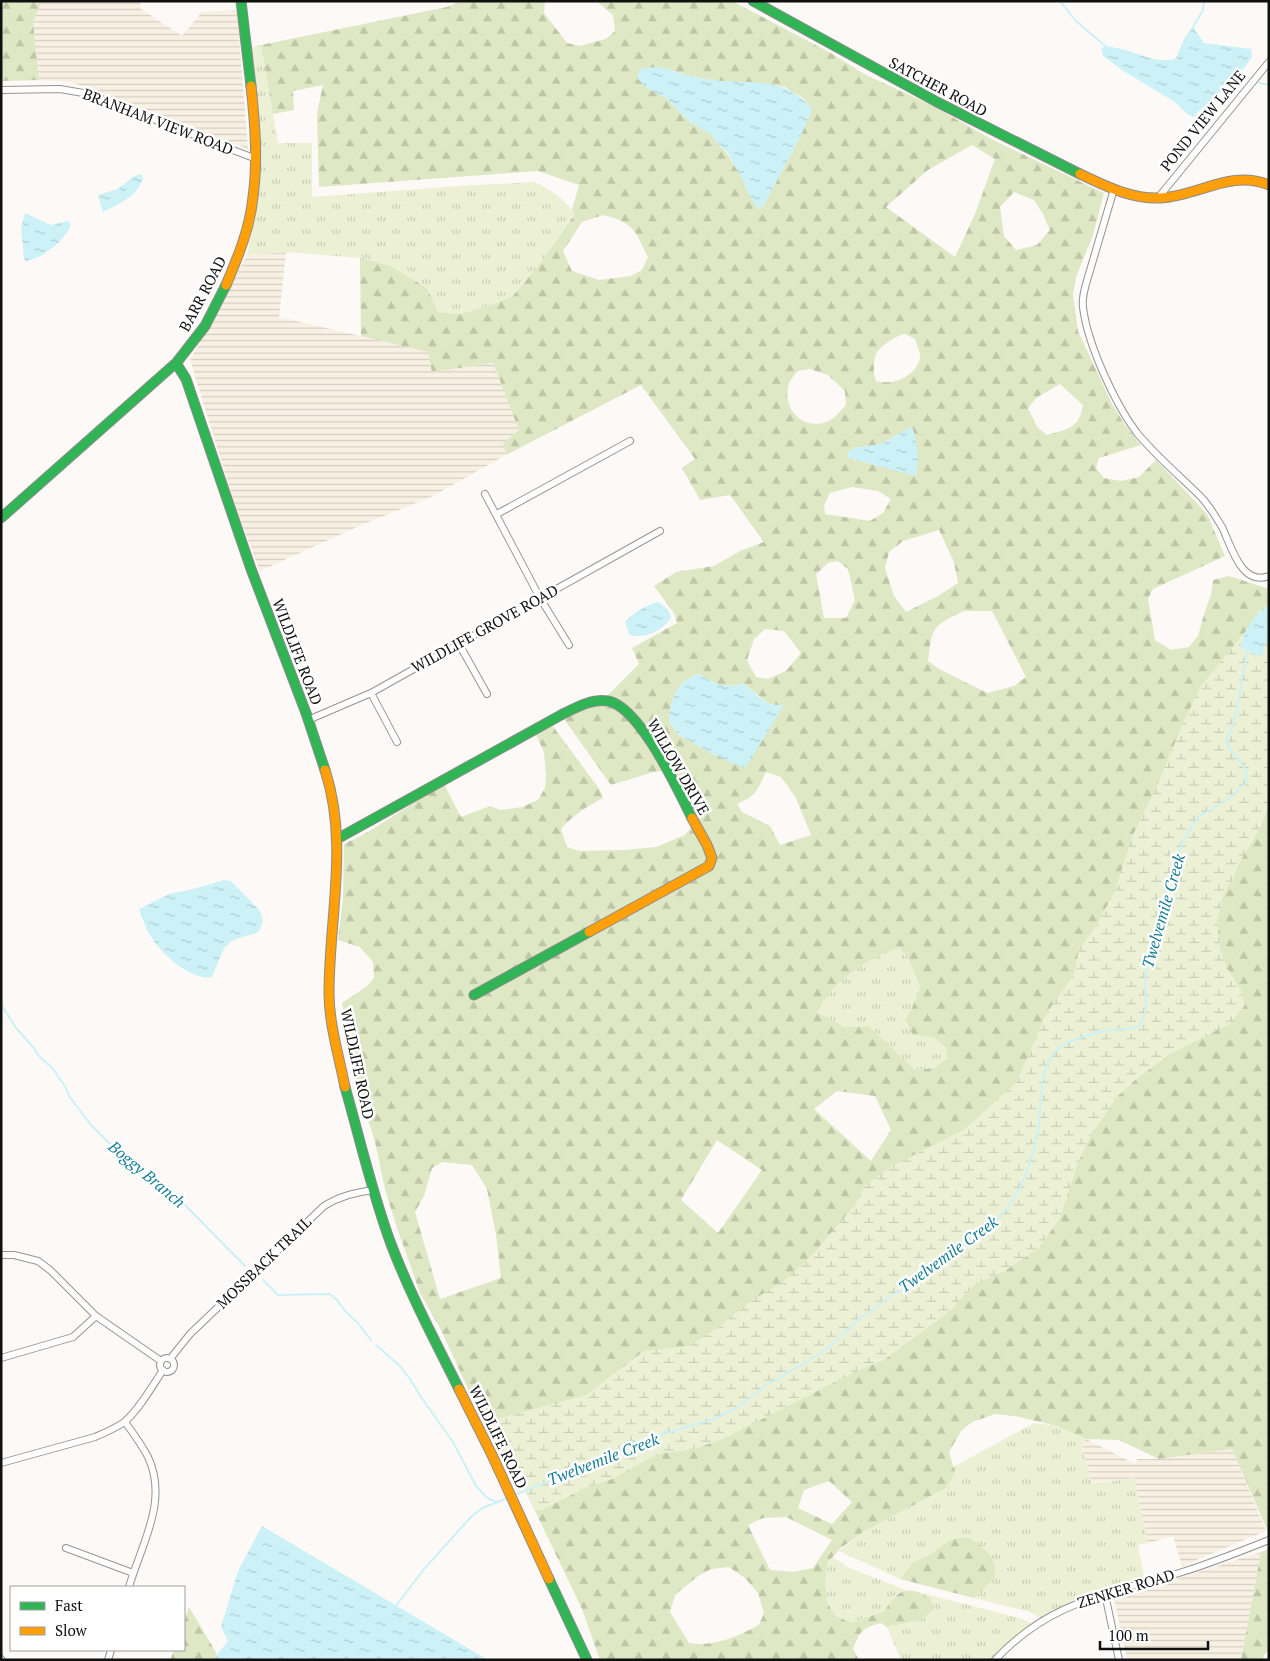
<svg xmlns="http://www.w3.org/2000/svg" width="1270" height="1661" viewBox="0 0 1270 1661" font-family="'PT Serif',serif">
	<defs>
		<pattern id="farmland-rules" width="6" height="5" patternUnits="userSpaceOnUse" patternTransform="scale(1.25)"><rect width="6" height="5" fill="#f8f1e3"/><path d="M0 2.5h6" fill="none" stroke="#d4cec2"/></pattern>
		<pattern id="grass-tufts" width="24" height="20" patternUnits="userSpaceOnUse" patternTransform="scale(1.25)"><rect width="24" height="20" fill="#ecf1d6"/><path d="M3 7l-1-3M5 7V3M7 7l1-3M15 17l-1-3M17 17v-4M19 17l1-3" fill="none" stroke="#c9ceb7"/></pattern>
		<pattern id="forest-firs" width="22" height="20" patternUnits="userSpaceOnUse" patternTransform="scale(1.25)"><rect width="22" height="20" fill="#dfe8c4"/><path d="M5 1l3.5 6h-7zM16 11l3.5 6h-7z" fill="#bec6a7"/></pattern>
		<pattern id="wetland-marsh" width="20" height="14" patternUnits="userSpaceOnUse" patternTransform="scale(1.25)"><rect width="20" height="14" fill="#ecf1d6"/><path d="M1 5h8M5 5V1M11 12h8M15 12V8" fill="none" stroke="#c9ceb7"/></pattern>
		<pattern id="water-ripples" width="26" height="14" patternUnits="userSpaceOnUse" patternTransform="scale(1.25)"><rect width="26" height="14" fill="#ccf1f6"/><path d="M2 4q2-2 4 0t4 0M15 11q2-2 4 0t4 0" fill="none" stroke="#aeced2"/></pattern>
	</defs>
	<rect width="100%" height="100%" fill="#fcf9f6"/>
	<path fill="url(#farmland-rules)" d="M42,1h98l1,8 41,27 20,-24 35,-2 11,139 -45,-16 -120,-47 -14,-4 -30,-2 -6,-58z
		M286,252l-7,65 150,35 3,20 61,-9 26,67 -16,13 3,12 -75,42 -65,26 -106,48 -23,-60 -47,-151 57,-105z
		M1086,1439l49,25 2,-5h22l73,-10 34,82 -84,35 -9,-30 -25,7 -14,-65 -42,6 -10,-34z
		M1261,1552l-20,108h-114l-13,-61z"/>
	<path fill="url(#grass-tufts)" d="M261,45l17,98h34v54l148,-11 74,-4c13,5 35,20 40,32l-33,48 -28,34 -24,10 -30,8 -21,-2 -11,-24 -36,-22 -31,-8 -74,-6 -39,3 13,-69 -1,-72 -9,-67z
		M899,948l9,9 12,30 -8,21 -7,13 8,14 20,2 13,11 1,10 -13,10 -19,2 -46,-44 -25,1 -28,-15c4,-6 8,-15 13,-20 17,-19 46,-37 70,-44z
		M1034,1423l23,3 29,13 -4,11 10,34 42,-6 14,65 -10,2 6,33 -56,15 -48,25 -10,-6 -56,-14 21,-20 -64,-24 -18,8 -13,17 -61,-28 24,-19 83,-44 9,-15 -2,-6z
		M833,1557l16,11 57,22 -11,5 -9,16 -35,12 -15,-7 -8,-12 -3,-20 2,-21z
		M922,1593l97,25 13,5 -41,37h-90l-14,-33 33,-7 10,-22z"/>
	<path fill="url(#forest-firs)" fill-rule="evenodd" d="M1,1h41l-9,21 6,58 -38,1z
		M461,1h84l-1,12 23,30 12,3 27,-7 9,-8 -2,-16 -17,-14h136l97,51 37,23 63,29 66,37 109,52 -11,42 -17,42 -3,18 5,36 34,73 13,21 16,20 -42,13 -3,10 8,10 17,3 18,-4 17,-17 51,54 18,42 -72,33 -5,10 7,41 16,10 18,-3 9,-11 7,-25 6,-16 2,-15 16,-4 40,13v15l-13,10 13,168v752l-37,-85 -73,10 -40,-19 -33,-1 -29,-13 -42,-10 -20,-2 -23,8 -11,9 -12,21 6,21 -9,15 -83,44 -22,16 -14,15 -2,21 3,20 8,12 15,7 34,-12c12,-22 23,-26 45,-13l4,11 -14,11 -33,7 -6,-4c-19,5 -21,8 -28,26l6,11h-259l-18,-51 -68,-142 -7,-8 -32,-55 -35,-76 -20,-35 -25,-71 -10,-33 -10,-47 -15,-48 -18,-91 24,-16 8,-9 -1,-16 -13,-15 -22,-7 5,-42 1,-54 24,-12 76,-48 17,33 29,-11 10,4 22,-3 16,-7 7,-12 1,-15 -2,-21 -9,-19 17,-8 48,65 3,8c-17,9 -30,17 -42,31l6,18 12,4 46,-1 31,-3 29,-12 7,-9 -9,-32 -11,-25 -22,4 -39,12 -47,-66 43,-23 32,-32 -7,-16 45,-25 -3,-10 -20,-27 22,-14 38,-6 26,-15 24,-9 -34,-47 -30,5 -18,-32 13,-9 -54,-74 -135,70 -3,-12 16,-13 -26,-67 -61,9 -4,-20 -67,-16 -1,-78 31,8 36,22 11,24 21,2 30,-8 24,-10 28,-34 33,-47 -2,-5 7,-25 -41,-14 -219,16 -2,-74 6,-28 -30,6 1,19 -21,4 -12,-69 186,-38zM659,67l44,12 30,4 37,1 15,3 18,11 9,11 -12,28 -36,68 -5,3 -7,-8 -11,-24 -17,-27 -3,-1 -9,-13 -22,-13 -24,-24 -19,-10zM972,145l23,14 -20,55 -20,43 -69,-50 42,-37zM1014,192l20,8 9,14 7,16 -13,15 -21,5 -12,-14 -4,-29zM603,215c30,7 32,15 45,42l-6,13 -11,6 -32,4 -27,-9 -9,-20 19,-29zM905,334l10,5c2,6 6,14 5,19 -4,19 -28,28 -44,23 -3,-8 -3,-21 1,-29 5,-7 20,-17 28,-18zM810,369l18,6 17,16 1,14c-5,5 -11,13 -17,16 -26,11 -48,-12 -40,-38 2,-4 6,-9 9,-12zM1060,384l23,21c-4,24 -15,24 -36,30l-10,-8 -9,-19 8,-10zM909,428l-54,33v-13l26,-4zM852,487l26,4 13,8 -8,14 -13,8 -45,-7 -1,-9 6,-12zM939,530l15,32 4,21 -20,13 -32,16 -12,-16 -9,-28 4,-16 14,-11zM838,561l10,8 7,31 -9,18h-22l-8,-44 12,-11zM964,611h28l34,66 -12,9 -27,7 -48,-24 -11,-8c4,-34 4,-35 36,-50zM765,629l19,2 17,22 -15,18 -18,8 -12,-2 -9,-17 7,-21zM699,674c15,9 27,16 44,9l26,21 14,2 -18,29 -51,20 -35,-20 -10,-14c3,-23 6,-39 30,-47zM766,772l15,5 14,19 16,39 -31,10 -10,-19 -28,-14 -5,-8c19,-8 20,-13 29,-32zM899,948l9,9 12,30 -8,21 -7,12 8,15 20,2 13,11 1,10 -13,10 -19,2 -46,-44 -25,1 -27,-15c15,-30 50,-54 82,-64zM837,1091l38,5 16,34 -20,31 -57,-52zM717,1140l45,30 -44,63 -37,-33zM442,1162l30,3 15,24 9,46 5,43 -61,21 -25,-87 9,-16 8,-28zM829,1481l23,21 -20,22 -34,-16 6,-18zM786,1517l46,23 -19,28 -20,4 -23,-2 -22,-45 15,-7zM729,1567l16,11 13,15 6,20 -5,12c-23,12 -44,22 -70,18l-19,-31 5,-17 23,-19 13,-7z
		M967,1537c17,10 31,20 28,41l-21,20 -74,-19 13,-17 18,-8 19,-14z
		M1269,1549v101l-5,5 -1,5h-22l20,-108z
		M189,1607l28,47 -4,6h-43l4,-10h10v-28z"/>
	<path fill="url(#wetland-marsh)" d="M1269,604v200l-8,22 -21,36 -8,19 -4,5 -6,13 -5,21 3,29 7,19 15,24 3,13 -15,19 -60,30 -36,27 -16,15 -27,39 -14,31 -17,52 -21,30 -34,23 -30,13 -25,27 -66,49 -33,14 -128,65 -31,11 -28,3 -14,5 -38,21 -27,9 -43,22 -6,1 -22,-44 -28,-45 100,-27 58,-44 44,-5 30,-18 31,-26 34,-20 30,-28 42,-49 10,-19 27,-20 73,-37 52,-47 29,-68 28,-40 5,-25 17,-23 18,-33 19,-58 22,-45 30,-71 16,-33 44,-54 11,-18z"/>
	<path fill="url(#water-ripples)" d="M1193,27l11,16 47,6 1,8 -13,18 -41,37 -4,5 -7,-3 -12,-12 -50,-30 -22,-16 -2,-7 4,-3c7,1 13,2 20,4 15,4 36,15 51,8l9,-21z
		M659,67c15,4 30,9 45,12 42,7 79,-6 108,30l-12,28 -36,68 -6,4 -6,-9 -11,-24 -16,-27 -4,-1 -9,-13 -22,-13 -24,-24 -19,-10 -9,-9v-7l6,-4z
		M141,174l2,4c-6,19 -23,25 -40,34l-5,-17 20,-6 16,-13z
		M25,213l26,12 17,-4 3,3c-5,16 -28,34 -45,37l-2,-2 -3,-31z
		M909,428l4,1c4,15 7,31 3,46h-4l-64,-17v-7l7,-3 26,-4z
		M658,602c7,4 11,7 13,16 -9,13 -26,21 -41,17l-5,-13c8,-9 21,-17 33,-20z
		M1269,604v36l-4,4 -3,13 -22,-9c6,-20 12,-31 29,-44z
		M699,674c15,9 27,16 44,9 13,11 23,24 41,22l-38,62h-4l-28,-12 -35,-20 -10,-14c3,-23 6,-39 30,-47z
		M224,880l7,1 29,30 3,10 -4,10 -3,2 -23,7 -9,8 -12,29c-20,4 -50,-22 -60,-39 -6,-8 -9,-19 -13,-29l30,-15 21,-4z
		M262,1526l226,134h-275l15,-19 -7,-14 17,-56z"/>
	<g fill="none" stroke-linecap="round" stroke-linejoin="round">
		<path stroke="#ccf1f6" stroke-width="2" d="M1060,1l15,19 30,26
			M1193,27l10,-17 1,-9
			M1239,75l9,3
			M1259,83l10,2
			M1,1004l15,24 17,19 6,9 14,13 13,19 3,8 22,29 18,18 4,2 2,4 4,2 16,17 42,29 68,69
			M263,1280l15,15 52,-1 8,7 7,10 13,12 13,17
			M376,1345l24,21 10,13 13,21 30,42 23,44 11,12 9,4
			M515,1495l61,-25 54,-26 87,-26 19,-10 32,-24 37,-21 23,-15 32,-30 80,-56c12,-12 27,-18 41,-28 36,-27 48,-61 57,-104 5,-26 -2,-64 22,-83 7,-6 37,-15 46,-16 12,-2 23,-1 34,-5l6,-17 -1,-30 5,-30 22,-78 11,-30 15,-24 32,-19 16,-15c5,-16 -12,-25 -18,-37 -3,-7 3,-15 5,-22 8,-23 7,-48 15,-73
			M395,1607l29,-38 47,-52 11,-9 26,-10"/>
		<g stroke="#969594" stroke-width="8">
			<path id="street" d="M1,90l59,-1 29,5 120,47 45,17
				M1114,189l-28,95c-2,7 -4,15 -3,23 4,36 32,97 54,126 18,22 44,44 65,65 8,9 14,19 20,29 9,18 19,60 47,49
				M1158,198l111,-136
				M485,494l55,104 29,47
				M497,514l133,-73
				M459,644l28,50
				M371,693l26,49
				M308,720l63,-27 289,-162
				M1,1255h13l24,6 12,9 46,46 65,45
				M1,1358l72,-21 23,-21
				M160 1365a7 7 0 1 1 14 0a7 7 0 1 1-14 0Z
				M170,1359l20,-25 134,-128c16,-10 30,-13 49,-16
				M125,1422c8,11 17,23 23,35 21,44 -7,88 -19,130
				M1,1463l94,-26c9,-4 19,-8 28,-14 14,-10 30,-38 40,-53
				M66,1548l67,25
				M1105,1594l14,66
				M1,1659l1,1
				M108,1660l3,-10
				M995,1660c55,-59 111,-65 184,-87 30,-9 60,-21 90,-33"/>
		</g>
		<g stroke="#8d8c8a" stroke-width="11">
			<path id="fast" d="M241,1l10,85
				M753,1l184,101 143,72
				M176,363l10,16 65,190 55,144 19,57
				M1,518l176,-156 28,-36 21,-41
				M337,839l224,-124c14,-7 31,-17 47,-14 32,6 70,89 84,117
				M474,995l115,-63
				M345,1087c15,52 27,106 46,157 19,50 44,97 68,145
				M549,1579l38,81"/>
		</g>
		<g stroke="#8d8c8a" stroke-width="11">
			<path id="slow" d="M1080,174c26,12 50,25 80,24 39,-2 71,-29 109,-13
				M226,285c12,-28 24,-57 27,-88 5,-36 2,-74 -2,-111
				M325,770c24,73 4,148 4,223 0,31 10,63 16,94
				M589,932l120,-66 3,-8 -5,-13 -15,-27
				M459,1389l33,66 57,124"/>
		</g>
		<use href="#street" stroke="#fffefe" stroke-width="6"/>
		<use href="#fast" stroke="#30b455" stroke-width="9"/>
		<use href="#slow" stroke="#ff9f0a" stroke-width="9"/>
	</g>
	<g text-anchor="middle" stroke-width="5" stroke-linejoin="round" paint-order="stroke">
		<g font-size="15" fill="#101010" stroke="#fff">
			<text transform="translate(938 87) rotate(28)" y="5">SATCHER ROAD</text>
			<text transform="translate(1203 121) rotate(-51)" y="5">POND VIEW LANE</text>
			<text transform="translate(158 122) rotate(21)" y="5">BRANHAM VIEW ROAD</text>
			<text transform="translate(203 294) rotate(-62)" y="5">BARR ROAD</text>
			<text transform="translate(485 629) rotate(-29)" y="5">WILDLIFE GROVE ROAD</text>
			<text transform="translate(297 652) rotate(69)" y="5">WILDLIFE ROAD</text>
			<text transform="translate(678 767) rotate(60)" y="5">WILLOW DRIVE</text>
			<text transform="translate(357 1064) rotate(78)" y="5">WILDLIFE ROAD</text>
			<text transform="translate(264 1263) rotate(-44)" y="5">MOSSBACK TRAIL</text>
			<text transform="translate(498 1437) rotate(64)" y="5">WILDLIFE ROAD</text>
			<text transform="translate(1126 1589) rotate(-17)" y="5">ZENKER ROAD</text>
		</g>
		<g font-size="16" font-style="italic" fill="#167c95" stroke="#fff">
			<text transform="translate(1163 911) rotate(-74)" y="6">Twelvemile Creek</text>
			<text transform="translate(147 1174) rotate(40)" y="6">Boggy Branch</text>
			<text transform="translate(948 1254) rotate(-36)" y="6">Twelvemile Creek</text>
			<text transform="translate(603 1459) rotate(-21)" y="6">Twelvemile Creek</text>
		</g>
	</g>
	<rect width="1270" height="1661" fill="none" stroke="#101010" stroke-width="5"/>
	<rect x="10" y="1586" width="175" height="65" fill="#ffffff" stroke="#9f9f9f"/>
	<rect x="20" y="1602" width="25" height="8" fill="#30b455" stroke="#9f9f9f"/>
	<text x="55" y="1611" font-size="15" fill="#101010">Fast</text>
	<rect x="20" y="1627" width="25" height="8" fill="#ff9f0a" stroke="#9f9f9f"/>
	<text x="55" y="1636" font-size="15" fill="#101010">Slow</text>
	<path d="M1100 1641v8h108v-8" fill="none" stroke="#101010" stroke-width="2.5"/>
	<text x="1108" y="1641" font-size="15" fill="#101010" stroke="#ffffff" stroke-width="4" paint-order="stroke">100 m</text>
</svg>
